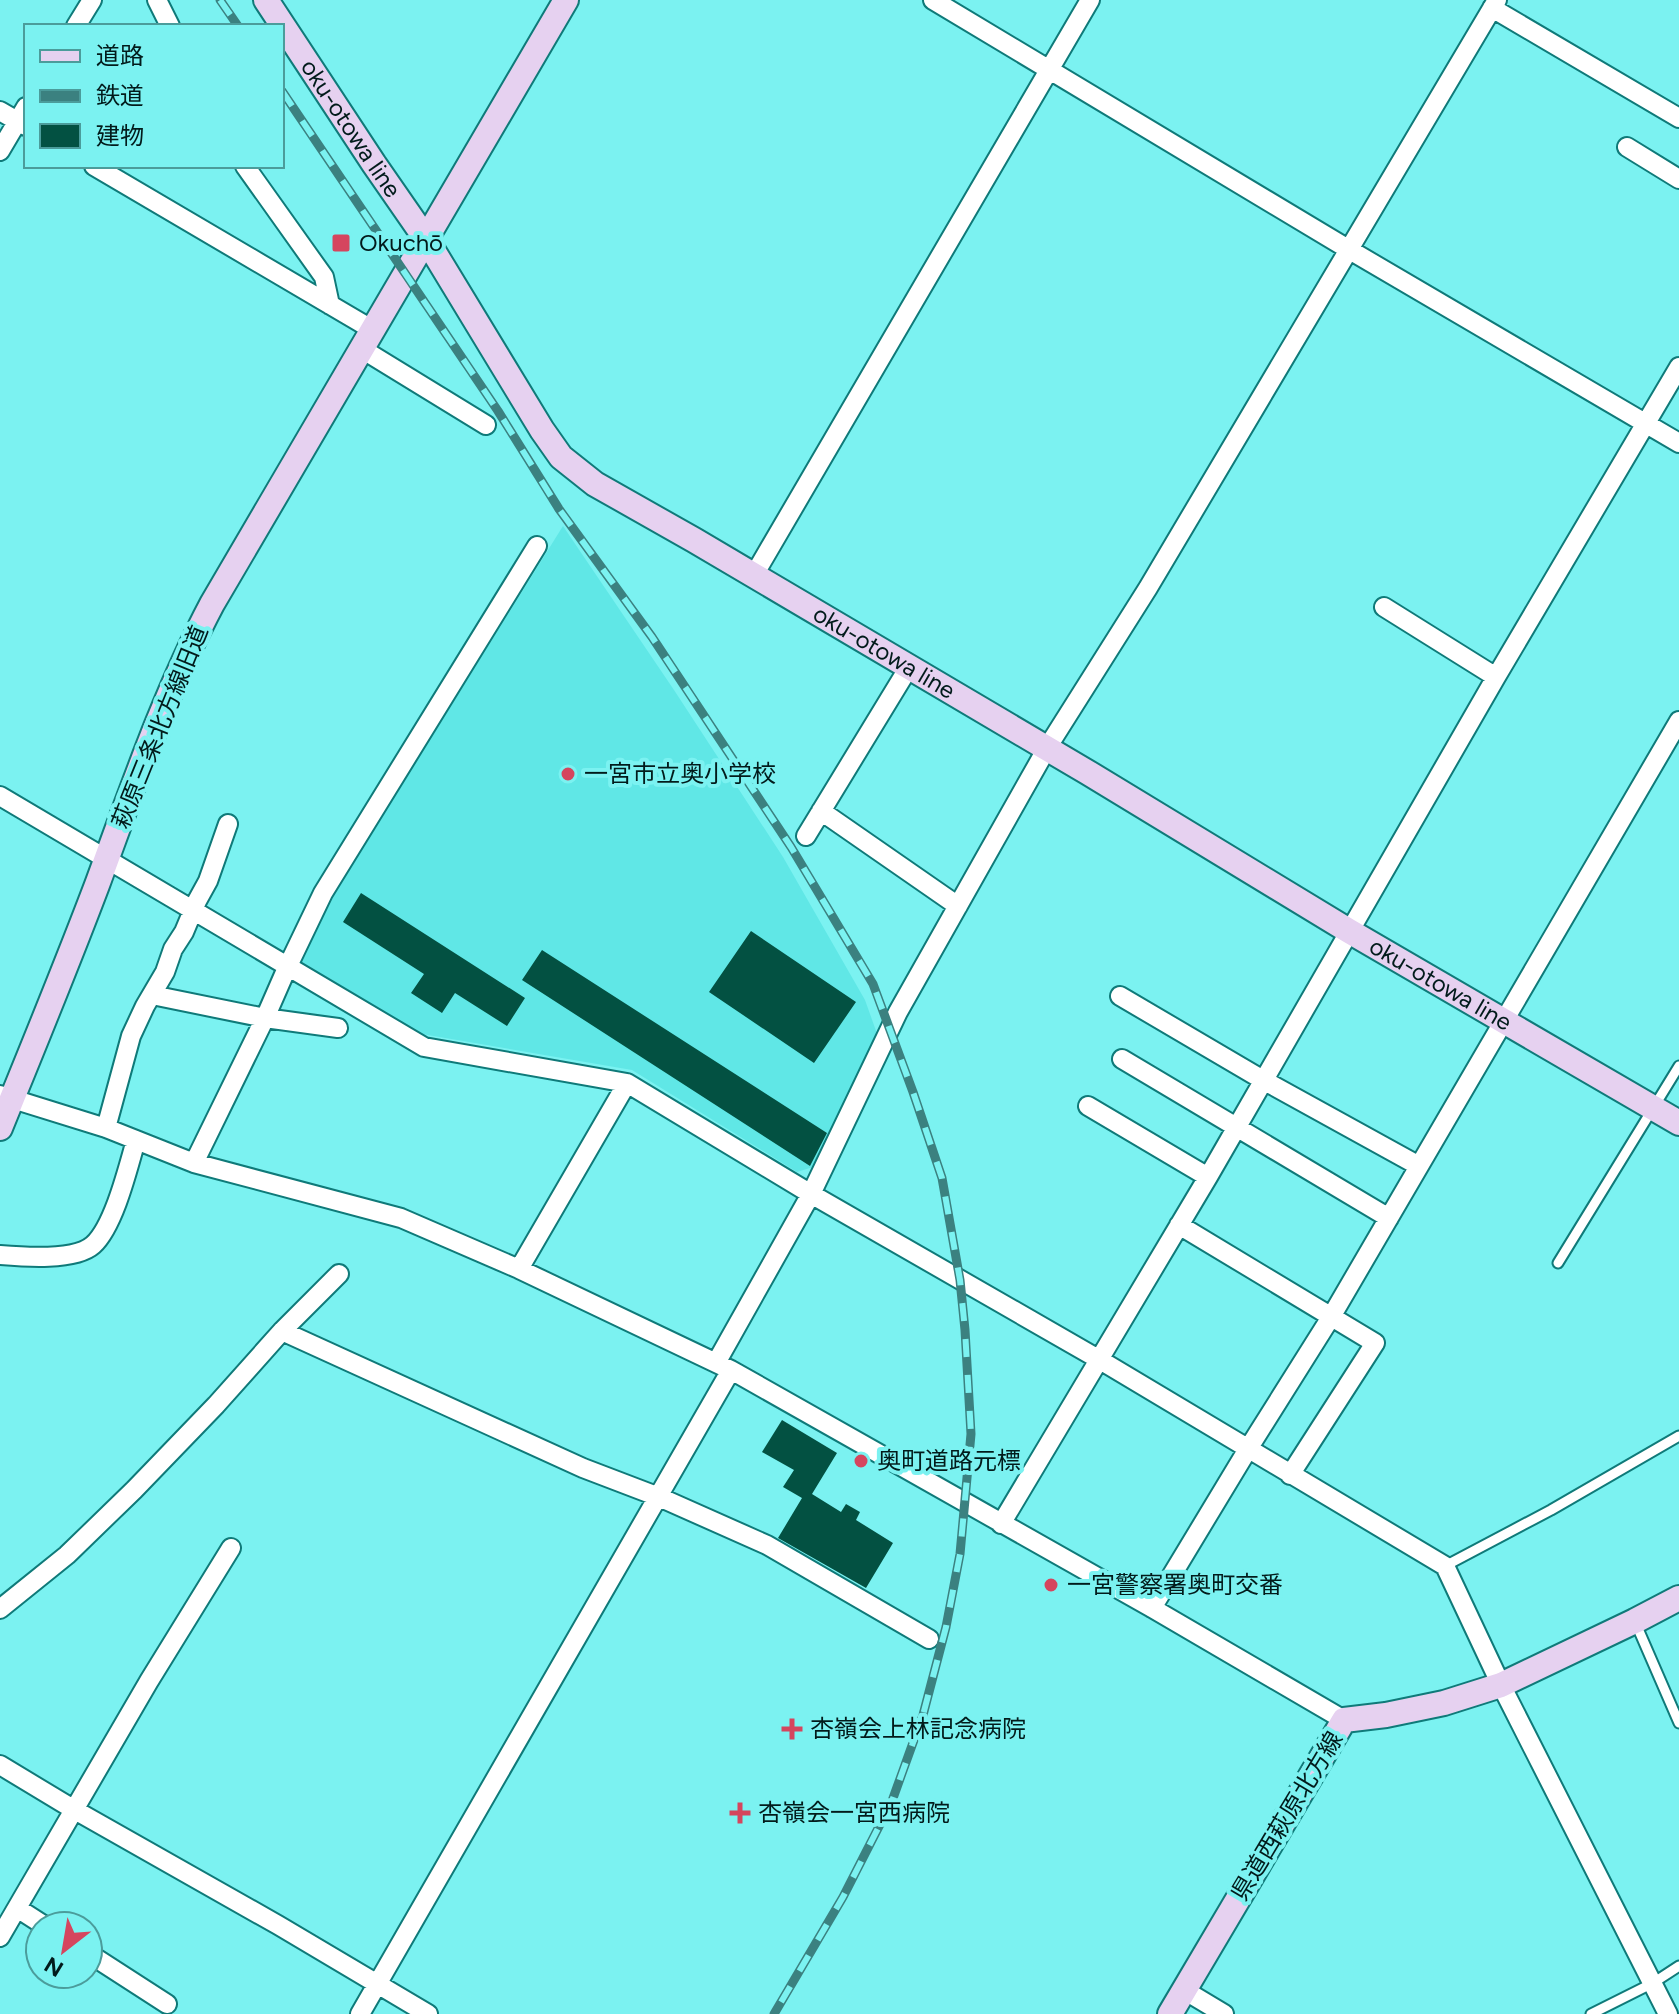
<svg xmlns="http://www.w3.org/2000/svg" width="1679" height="2014" viewBox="0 0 1679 2014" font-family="Figtree,'Noto Sans JP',sans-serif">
	<rect width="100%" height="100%" fill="#7bf2f1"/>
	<path fill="#60e7e6" d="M563,526l111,164 109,167 82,143 15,42 -67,125 -16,5 -165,-102 -216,-37 -119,-71 42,-77z"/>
	<path fill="#035142" d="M361,893l164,105 -18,28 -52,-33 -13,20 -31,-20 13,-19 -81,-52z
		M751,931l105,71 -42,61 -105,-71z
		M542,950l285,183 -17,33 -288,-186z
		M782,1420l55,33 -25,41 29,18 5,-8 14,8 -4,8 37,23 -27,45 -88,-50 24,-40 -19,-11 11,-17 -32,-18z"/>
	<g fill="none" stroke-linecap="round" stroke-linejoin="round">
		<g stroke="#0f7a79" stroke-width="13">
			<path id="lane" d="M1558,1263l121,-197
				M1445,1566l106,-56 128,-74
				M1636,1624l43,99
				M1591,2014l62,-31 26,-17"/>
		</g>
		<g stroke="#0f7a79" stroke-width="22">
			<path id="street" d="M157,0l13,26
				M933,0l415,249 331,194
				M1492,8l187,110
				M76,26l16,-26
				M0,111l26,15
				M1627,147l52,32
				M0,151l26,-44
				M94,166l279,164
				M245,166l79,111 6,28
				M362,349l124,76
				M754,575l336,-575
				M1384,607l112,70
				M0,796l424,251 203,36 184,111 289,166 345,206 56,119 167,329
				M821,811l137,95
				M806,836l103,-169
				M152,995l113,23 73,10
				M1120,996l143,84 156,86
				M1122,1059l267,159
				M0,1095l106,33 88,35 207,55 118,51 212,101 421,238 192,112
				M1088,1106l120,71
				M106,1128l25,-92 14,-30 20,-34 8,-23 11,-17 13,-31 11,-20 20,-57
				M194,1163l71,-145 21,-48 37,-77 214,-347
				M1179,1225l196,118 -85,132
				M0,1255c24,2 75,6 93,-10 21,-19 35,-77 43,-105
				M519,1269l108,-186
				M282,1331l301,137 76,29 108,48 162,94
				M716,1363l95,-169 87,-182 149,-264 101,-160 349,-588
				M1001,1524l207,-347 288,-500 183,-310
				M1152,1608l96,-159 83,-132 348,-596
				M0,1609l67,-54 67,-65 82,-85 66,-74 57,-57
				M0,1765l73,44 205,116 150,89
				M17,1908l28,18
				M0,1937l149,-256 82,-133
				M88,1953l79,51
				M1184,1990l40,24
				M360,2014l371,-644"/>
		</g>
		<g stroke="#0f7a79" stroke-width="28">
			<g id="secondary">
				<path id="s1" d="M266,0l108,164 52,75 116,191 19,27 34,27 99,56 393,232 262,159 330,192"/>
				<path d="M0,1128c33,-81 66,-161 97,-243 35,-95 68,-192 115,-281l354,-604"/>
				<path d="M1170,2014l174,-294 42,-5 58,-12 57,-18 134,-64 44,-23"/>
			</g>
		</g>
		<use href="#lane" stroke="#fff" stroke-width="9"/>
		<use href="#street" stroke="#fff" stroke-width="18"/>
		<use href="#secondary" stroke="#e6d1f0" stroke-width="24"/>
		<g stroke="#3b8180" stroke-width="9">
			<path id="rail" d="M220,0l18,26
				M282,91l216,320 61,98 93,128 139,210 82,137 40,108 29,86 18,102 5,50 6,104 -11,120 -14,73 -23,88 -31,86 -49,96 -69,117"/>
		</g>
		<use href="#rail" stroke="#7bf2f1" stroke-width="6" stroke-dasharray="18" stroke-linecap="butt"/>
	</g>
	<g fill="#d5455e" stroke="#7bf2f1" stroke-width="3">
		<rect x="331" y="233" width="20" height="20" rx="4"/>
		<circle cx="568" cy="774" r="8"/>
		<circle cx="861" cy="1461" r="8"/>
		<circle cx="1051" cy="1585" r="8"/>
		<path d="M788 1717h8v8h8v8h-8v8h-8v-8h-8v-8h8z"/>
		<path d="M736 1801h8v8h8v8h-8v8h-8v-8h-8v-8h8z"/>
	</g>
	<g text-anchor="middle" stroke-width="8" stroke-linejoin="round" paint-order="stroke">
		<g font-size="24" fill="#021b1b" stroke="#7bf2f1">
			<text dy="8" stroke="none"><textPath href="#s1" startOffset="154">oku-otowa line</textPath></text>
			<text dy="8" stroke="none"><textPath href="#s1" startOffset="922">oku-otowa line</textPath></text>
			<text transform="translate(160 727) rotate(-68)" y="8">萩原三条北方線旧道</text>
			<text dy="8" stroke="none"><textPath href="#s1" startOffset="1570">oku-otowa line</textPath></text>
			<text transform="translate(1287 1816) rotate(-59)" y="8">県道西萩原北方線</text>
		</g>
		<g font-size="24" fill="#021b1b" stroke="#7bf2f1" text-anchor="start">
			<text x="359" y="251">Okuchō</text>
			<text x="584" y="782">一宮市立奥小学校</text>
			<text x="877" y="1469">奥町道路元標</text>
			<text x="1067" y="1593">一宮警察署奥町交番</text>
			<text x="810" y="1737">杏嶺会上林記念病院</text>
			<text x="758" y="1821">杏嶺会一宮西病院</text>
		</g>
	</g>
	<rect x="24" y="24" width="260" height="144" fill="#7bf2f1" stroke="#4b9c9b" stroke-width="2"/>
	<rect x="40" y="50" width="40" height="12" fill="#e6d1f0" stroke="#4b9c9b" stroke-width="2"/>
	<text x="96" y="64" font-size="24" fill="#021b1b">道路</text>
	<rect x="40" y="90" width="40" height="12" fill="#3b8180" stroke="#4b9c9b" stroke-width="2"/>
	<text x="96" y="104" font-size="24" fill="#021b1b">鉄道</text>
	<rect x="40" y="124" width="40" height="24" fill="#035142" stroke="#4b9c9b" stroke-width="2"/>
	<text x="96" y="144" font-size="24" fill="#021b1b">建物</text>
	<g transform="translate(64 1950) rotate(211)"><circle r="38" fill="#7bf2f1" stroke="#4b9c9b" stroke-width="2"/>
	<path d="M0-6L14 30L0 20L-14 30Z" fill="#d5455e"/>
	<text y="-12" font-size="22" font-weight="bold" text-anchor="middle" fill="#021b1b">N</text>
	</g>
</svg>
